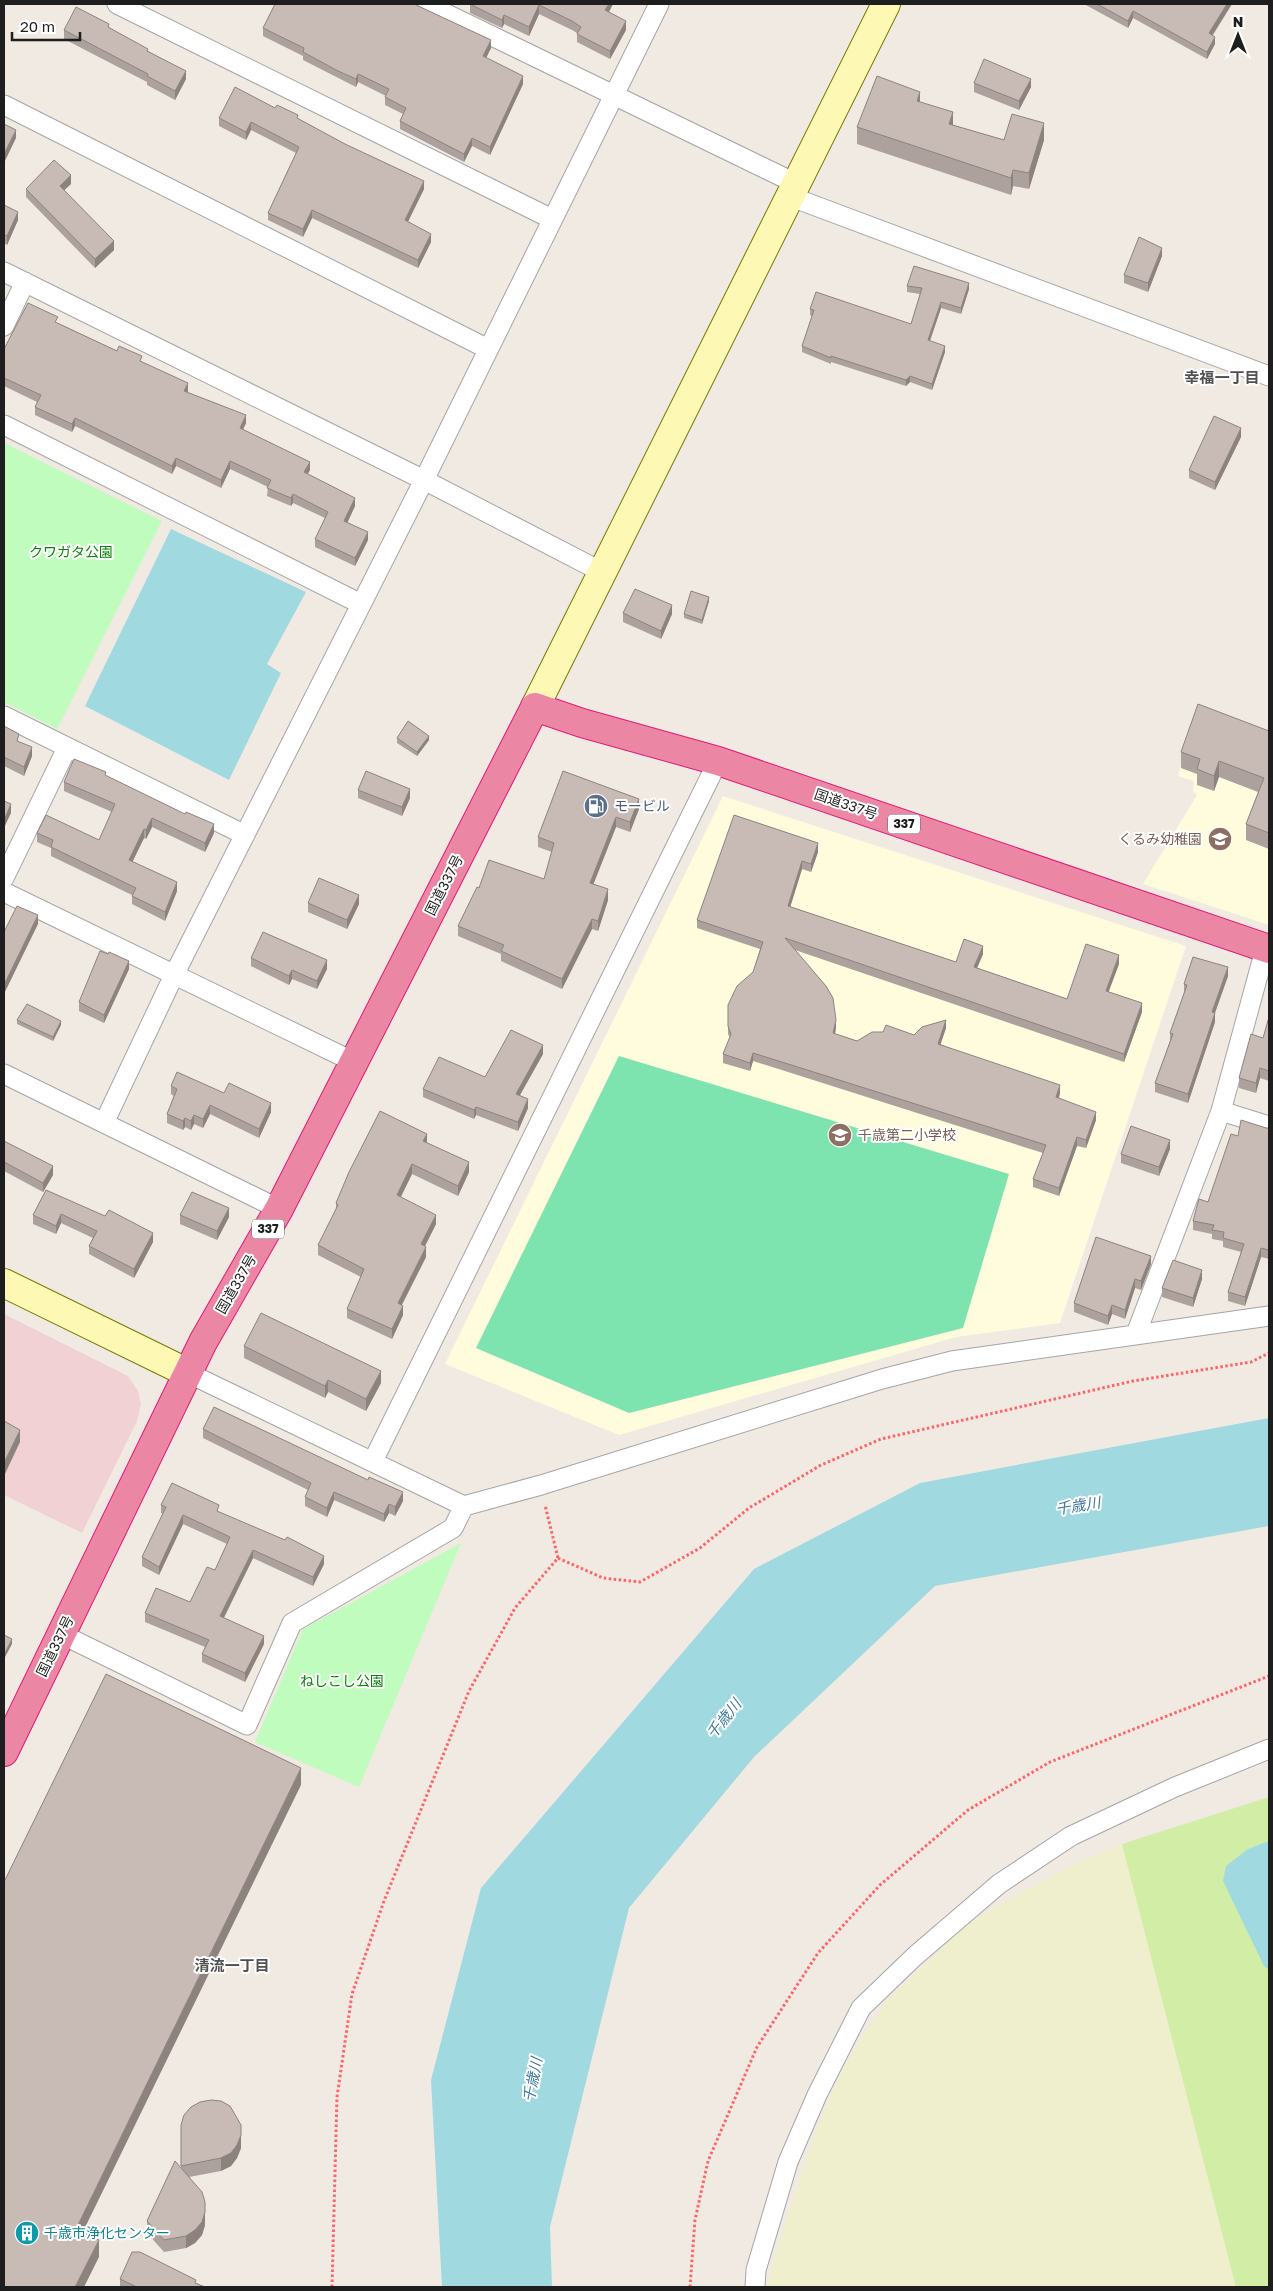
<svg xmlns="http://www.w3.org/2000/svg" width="1273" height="2291" viewBox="0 0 1273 2291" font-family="'Golos Text','Noto Sans JP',sans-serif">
	<rect width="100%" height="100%" fill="#f0eae3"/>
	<path fill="#f1d1d4" d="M4,1314l124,62 10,15 3,13 -4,17 -55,112 -78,-38z"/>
	<path fill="#fffbdd" d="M1194,716l75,26v183l-126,-41 54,-89 -4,-4 1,-10 -16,-5z
		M723,796l463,150 -126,377 -104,14 -337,98 -174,-71z"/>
	<path fill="#efeecd" d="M1122,1844l114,443h-469l10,-38 39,-119 24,-56 23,-39 26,-36 76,-73 46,-28 67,-36z"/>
	<path fill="#d1eda6" d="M1269,1797v490h-33l-114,-443z"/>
	<path fill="#c0fcbd" d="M4,443l158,78 -105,208 -53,-27z
		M461,1543l-102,244 -104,-45 48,-113z"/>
	<path fill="#7de3af" d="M619,1056l390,118 -46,154 -334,85 -153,-65z"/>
	<path fill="#a1d9e0" d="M171,529l135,63 -39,72 14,9 -52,107 -144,-74z
		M1269,1418v108l-334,60 -181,171 -125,151 -79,319 2,60h-110l-11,-207 50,-192 273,-319 166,-86z
		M1269,1841v129l-5,-4 -41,-85 3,-15 22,-17z"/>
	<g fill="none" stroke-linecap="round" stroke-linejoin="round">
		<g stroke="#a5a5a5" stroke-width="21">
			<path id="street" d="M117,4l435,215
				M426,4l369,179
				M4,105l484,244
				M789,196l480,180
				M4,272l420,208 178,92
				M4,326l21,-44
				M4,425l357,179
				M4,716l241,119
				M4,878l63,-130
				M4,892l350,170
				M4,1074l275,135
				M1221,1111l48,15
				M104,1123l70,-148 250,-495 235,-476
				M1136,1334l85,-223 45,-165
				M188,1373l276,133 77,-21 341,-106 70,-18 317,-45
				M373,1461l345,-700
				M61,1634l186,91 45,-102 161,-95 11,-22
				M755,2287l1,-17 32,-108 29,-67 44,-87 54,-52 84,-72 72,-48 104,-49 94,-38"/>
		</g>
		<g stroke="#7a7800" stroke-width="30">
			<path id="secondary" d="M535,707l351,-703
				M4,1283l184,90"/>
		</g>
		<g stroke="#e41a78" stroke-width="30">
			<path id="highway" d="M4,1752l199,-410 76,-133 256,-502 47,16 136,38 551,188"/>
		</g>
		<path stroke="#ff6568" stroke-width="3" stroke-dasharray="2.5 2.5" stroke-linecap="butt" d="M558,1558l45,20 37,4 60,-34 49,-40 72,-43 60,-26 252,-58 118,-19 18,-9
			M332,2287l5,-190 15,-103 32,-93 85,-210 46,-83 43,-50 -13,-53
			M690,2287l5,-67 13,-59 49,-114 61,-94 62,-68 88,-75 82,-48 219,-86"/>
		<use href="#street" stroke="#fff" stroke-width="19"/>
		<use href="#secondary" stroke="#fdf8b4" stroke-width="28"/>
		<use href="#highway" stroke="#eb86a5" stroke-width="28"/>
	</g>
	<path fill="#aca19d" d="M470,4h143l-4,8 17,18 -16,29 -33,-17v-9l-5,-3 -33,-16 -10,22 -25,-12 -2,4 -32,-15z
		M1084,4h148l-19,31 2,9 -8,15 -74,-41 -5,10z
		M109,28l39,23 38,28 -11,21 -28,-15v-3l-83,-43v-9z
		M263,28l228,20 -5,10 37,26 -33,71 -18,-9 -8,16 -64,-33v-8l3,-7 -18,-9v-8l1,-1 -28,-14 -2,5 -53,-27v-4l-40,-20z
		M974,83l57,4 -12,23 -45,-18z
		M920,102l33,23 51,15h40l-15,49 -16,-3 -2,9 -154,-51v-17z
		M275,108l23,11 126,70 -17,33 24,20 -13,26 -106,-50 -9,19 -35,-17v-7l28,-60 -45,-23 -5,10 -27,-14v-8z
		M71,184l-7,6 50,60 -19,18 -69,-71v-8z
		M4,205l14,15 -11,25 -3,-2z
		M1162,256l-14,36 -24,-9v-8z
		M907,286l62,3 -8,25 -20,-6 -11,33 15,11 -13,38 -22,-8 -4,4 -75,-24v2l-29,-12v-6l10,-30 -2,-1v-6l101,15 9,-30 -13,-2z
		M58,323l59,28 25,11 46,30 -1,1 59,30 -3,6 67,41 -3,4 48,32 -8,17 21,17 -13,26 -40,-19v-8l10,-21 -32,-15 -2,3 -24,-10 1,-9 -38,-18 -9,19 -45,-22 -4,8 -97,-48 -3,6 -37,-17v-8l2,-5 -33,-16v-37z
		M1241,437l-26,53 -26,-12v-8z
		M709,601l-7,23 -18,-6v-4z
		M623,613l49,1 -11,25 -38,-17z
		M4,726l15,16 13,14 -8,20 -20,-10z
		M1269,731v118l-23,-9v-16l12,-32 -39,-15 -5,14 -17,-6v-11l-16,-6v-16z
		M397,738l32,2 -12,16 -20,-13z
		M106,776l108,57 -9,19 -53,-25 -6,12 -2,-1 -12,24 45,29 -12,30 -33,-17v-9l-81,-39v-8l-14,-6v-9l62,7 13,-28 -48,-21v-9z
		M358,790l52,8 -8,18 -44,-18z
		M639,809l-9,23 -14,-5 -23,57 15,16 -10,31 -6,-2 -30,60 -61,-28v-7l-43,-18v-10l21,-38 65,-9 8,-27 -14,-5v-10z
		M818,852l-7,20 -9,-3 -12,38 166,55 27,-8 -6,14 90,31 52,-35 -11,28 34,20 -18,50 -329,-112 41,78 -1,6 22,7 57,-6 32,-7 -6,16 120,49 -1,5 37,22 -10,28 -9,-2 -18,50 -26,-9v-8l10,-26 -290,-92 -3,10 -27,-8v-9l7,-16 -2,-4v-29l25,-33 7,-23 -63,-21v-8z
		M308,903l51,1 -12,25 -39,-17z
		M108,954l21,15 -25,54 -25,-12v-9z
		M251,958l76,11 -10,20 -25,-10 -3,6 -38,-19z
		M1228,976l-13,37v9l-27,81 -33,-11v-9l15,-42v-8l14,-40v-9z
		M1269,1017v64l-9,-3 -4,15 -17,-5v-10l24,-40z
		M17,1020l44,5 -8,16 -36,-17z
		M543,1054l-23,41 8,13 -10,23 -42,-16 -2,4 -51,-22v-8l62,-12z
		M171,1086l53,7 47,19 -12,26 -49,-24 -7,14 -9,-4 -3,6 -6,-3 -2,3 -16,-7v-9l7,-18 -3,-2z
		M1266,1128h3v131l-8,-2 -16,49 -17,-5v-9l13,-40 -18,-5v-6l-11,-2v-5l-19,-4v-9l15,-19 30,-66z
		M4,1141l49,34 -10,17 -39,-21z
		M427,1143l42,29 -11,24 -46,-22 -11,23 35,27 -11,22 1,11 -24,48 1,10 -11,24 -45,-21v-9l14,-32 -43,-22v-10l18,-35v-7z
		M1170,1149l-11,27 -38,-13v-9z
		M46,1190l107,52 -19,36 -45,-24v-8l4,-8 -32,-15 -5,11 -23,-10v-9z
		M180,1215l49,2 -12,23 -37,-16z
		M1151,1264l-10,26 -6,-2 -10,31 -13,-5 -4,11 -34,-13v-9z
		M1202,1279l-9,28 -31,-10v-9z
		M244,1346l137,37 -15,28 -38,-19 -3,6 -81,-40z
		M203,1429l200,72 -8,15 -6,-3 -5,9 -50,-22 -7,17 -22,-11v-9l3,-7 -105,-52z
		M161,1505l58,7 105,52 -11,22 -60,-28 -29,60 40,26 -19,38 -43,-20v-8l3,-7 -60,-25v-9l45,-11 25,-32 12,-26 -44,-20 -24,51 -17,-9v-9l21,-43 -2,-1z
		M181,2125l60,23 -4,10 -6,8 -10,5 -32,6 16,48 -3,10 -7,8 -9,5 -22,4 -17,-19v-12l34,-53z
		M120,2279l76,4 9,4h-85z"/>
	<path fill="#8c837f" d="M609,4h4l-8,15v-9z
		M1227,4h5l-23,36v-7z
		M539,5v9l-10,22v-9z
		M1133,11v7l-5,10v-7z
		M504,15v9l-2,4v-8z
		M626,21v9l-16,29v-8z
		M1215,37v7l-8,15v-7z
		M491,40v8l-8,16v-8z
		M186,71v8l-11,21v-9z
		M358,74v8l-2,5v-8z
		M523,76v8l-33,71v-8z
		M1031,79v8l-12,23v-9z
		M920,92v17l-3,-8z
		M953,112v17l-4,-5z
		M251,122v8l-5,10v-8z
		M1044,123v17l-15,49v-16z
		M16,130v8l-12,25v-9z
		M472,138v8l-8,16v-8z
		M1013,170v16l-2,9v-17z
		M71,175v9l-11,10v-8z
		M424,181v8l-19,39v-8z
		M312,210v8l-9,19v-8z
		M18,212v8l-11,25v-9z
		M431,234v8l-13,26v-8z
		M114,241v9l-19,18v-9z
		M1162,248v8l-14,36v-9z
		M969,283v6l-8,25v-6z
		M941,302v6l-13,38v-6z
		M945,346v6l-13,38v-6z
		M910,376v6l-4,4v-6z
		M188,383v9l-4,7v-8z
		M246,415v8l-6,13v-8z
		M75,418v8l-3,6v-8z
		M1241,428v9l-26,53v-8z
		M176,458v8l-4,8v-8z
		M230,461v8l-9,19v-8z
		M310,462v8l-6,11v-9z
		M293,494v9l-2,3v-8z
		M355,498v8l-11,24v-9z
		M368,532v8l-13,26v-8z
		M709,597v4l-7,23v-4z
		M672,605v9l-11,25v-8z
		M429,736v4l-12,16v-4z
		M32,747v9l-8,20v-9z
		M1219,761v16l-5,14v-15z
		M410,789v9l-8,18v-9z
		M639,799v10l-9,23v-10z
		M11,804v9l-7,15v-8z
		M616,817v10l-26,66v-10z
		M152,818v9l-6,12v-9z
		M214,824v9l-9,19v-9z
		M144,829v9l-15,31v-9z
		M818,843v9l-7,20v-8z
		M802,861v8l-14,45v-8z
		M177,882v9l-12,30v-9z
		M608,889v11l-10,31v-10z
		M359,895v9l-12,25v-9z
		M38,915v9l-34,70v-9z
		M592,919v10l-30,60v-10z
		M983,946v8l-9,21v-8z
		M1119,955v9l-13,35v-8z
		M327,960v9l-10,20v-8z
		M129,961v8l-25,54v-8z
		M1228,967v9l-16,45v-9z
		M292,970v9l-3,6v-9z
		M1142,1003v9l-18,50v-8z
		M1215,1013v9l-27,81v-9z
		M836,1020v8l-3,14v-9z
		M946,1020v8l-8,24v-8z
		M61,1021v4l-8,16v-4z
		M543,1045v9l-27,48v-8z
		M753,1053v8l-3,10v-8z
		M1260,1068v10l-4,15v-10z
		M1060,1085v8l-4,13v-9z
		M528,1099v9l-10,23v-9z
		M271,1103v9l-12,26v-9z
		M210,1105v9l-7,14v-9z
		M476,1107v8l-2,4v-9z
		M1096,1112v8l-10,28v-8z
		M194,1115v9l-3,6v-9z
		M185,1118v9l-2,3v-9z
		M427,1134v10l-4,-3z
		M1077,1137v9l-18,50v-8z
		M1170,1140v9l-11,27v-9z
		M469,1162v10l-11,24v-10z
		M412,1164v10l-15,30v-9z
		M53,1166v9l-10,17v-9z
		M229,1208v9l-12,23v-9z
		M61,1214v9l-5,11v-8z
		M436,1215v9l-15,30v-10z
		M153,1233v9l-19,36v-9z
		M426,1247v10l-28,55v-9z
		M1261,1248v9l-16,49v-9z
		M1151,1256v8l-10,26v-9z
		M1202,1270v9l-9,28v-9z
		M1135,1279v9l-10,31v-9z
		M1112,1305v9l-4,11v-9z
		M403,1306v9l-11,24v-10z
		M381,1371v12l-15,28v-12z
		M328,1380v12l-3,6v-12z
		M20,1430v12l-16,34v-13z
		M334,1492v8l-7,17v-9z
		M403,1492v9l-8,15v-9z
		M389,1504v9l-5,9v-8z
		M183,1515v9l-24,51v-8z
		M253,1550v8l-33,67v-9z
		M324,1556v8l-11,22v-9z
		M264,1636v8l-19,38v-9z
		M12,1639v5l-8,15v-4z
		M301,1768v17l-225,461v-17z
		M241,2135v13l-4,10 -6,8 -10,5v-13z
		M205,2212v13l-3,10 -7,8 -9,5v-12z
		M99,2240v17l-15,30h-9z"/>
	<path fill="#c8bbb6" stroke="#8c837f" d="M275,4h139l77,36 -8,16 40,20 -33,71 -18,-9 -8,16 -64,-33 6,-13 -21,-11 4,-8 -31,-15 -2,5 -18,-8 -35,-19 1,-4 -41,-20z
		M470,4h139l-4,6 21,11 -16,30 -33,-17 4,-7 -9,-6 -33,-16 -10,22 -25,-12 -2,5z
		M1097,4h130l-18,29 6,4 -8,15 -74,-41 -5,10z
		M76,7l33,17 -1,3 40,22 -1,2 39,20 -11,20 -28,-15 1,-2 -84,-44z
		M984,59l47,20 -12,22 -45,-18z
		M877,76l43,16 -3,9 36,11 -4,12 55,16 8,-26 32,9 -15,50 -16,-3 -2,8 -154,-51z
		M235,87l40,21 2,-3 21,10 -1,3 48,26 79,37 -19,39 26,14 -13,26 -106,-50 -9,19 -35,-16 31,-66 -48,-25 -5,10 -27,-14z
		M4,124l12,6 -12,24z
		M54,160l17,15 -11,11 54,55 -19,18 -69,-70z
		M4,205l14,7 -11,24 -3,-1z
		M1139,237l23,11 -14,35 -24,-8z
		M914,266l55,17 -8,25 -20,-6 -13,38 17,6 -13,38 -22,-8 -4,4 -75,-24v2l-29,-12 12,-36 -4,-1 6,-17 95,32 11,-36 -15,-2z
		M28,303l30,14 -3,5 62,29 2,-5 23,10 -2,5 48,22 -4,8 62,24 -6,13 70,34 -6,10 51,26 -11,23 24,11 -13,26 -40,-19 13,-27 -35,-18 -2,4 -24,-10 4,-8 -41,-19 -9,19 -45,-22 -4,8 -97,-48 -3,6 -37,-17 6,-12 -37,-17v-29z
		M1214,416l27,12 -26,54 -26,-12z
		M635,589l37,16 -11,26 -38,-18z
		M691,591l18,6 -7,23 -18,-6z
		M1198,704l71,27v102l-23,-9 18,-46 -45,-17 -5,15 -17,-7 3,-10 -19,-7z
		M408,721l21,15 -12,16 -20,-14z
		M4,726l15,8 -2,7 15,6 -8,20 -20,-10z
		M74,759l32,13 -1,3 80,39 1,-2 28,12 -9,19 -53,-25 -6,12 -2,-1 -15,31 48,22 -12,30 -33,-16 4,-8 -85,-41 2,-7 -16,-7 9,-18 53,25 16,-36 -51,-22z
		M366,771l44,18 -8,18 -44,-17z
		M563,771l76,28 -9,23 -14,-5 -26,66 18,6 -10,32 -6,-2 -30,60 -61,-28 3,-6 -46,-19 19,-39 2,1 10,-28 55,19 10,-36 -16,-6z
		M4,801l7,3 -7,16z
		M734,815l84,28 -7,21 -9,-3 -14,45 168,56 8,-23 19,7 -9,21 93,32 19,-55 33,11 -13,36 36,12 -18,51 -339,-116 41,48 7,12 3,22 -3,13 24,8 15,-9h11l3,-7 28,10 8,-8 24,-7 -8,24 122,41 -4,12 40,15 -10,28 -9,-3 -18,51 -26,-9 13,-34 -293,-92 -3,10 -27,-9 8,-20 -3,-8v-21l9,-19 16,-14 10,-30 -66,-22z
		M319,878l40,17 -12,25 -39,-17z
		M17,906l21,9 -34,70v-53z
		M263,932l64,28 -10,21 -25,-11 -3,6 -38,-18z
		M100,951l8,3 1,-2 20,9 -25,54 -25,-13z
		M1193,957l35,10 -16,45 3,1 -27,81 -33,-11 18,-49 -3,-1 17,-48 -3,-1z
		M27,1004l34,17 -8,16 -36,-17z
		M1269,1017v54l-9,-3 -4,15 -17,-5 12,-44 12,4z
		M511,1030l32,15 -27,49 12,5 -10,23 -42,-15 -2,3 -51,-21 16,-32 46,20z
		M177,1072l47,21 5,-10 42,20 -12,26 -49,-24 -7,14 -9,-4 -3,6 -6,-3 -2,3 -16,-7 10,-25 -6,-3z
		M380,1111l47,23 -4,7 46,21 -11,24 -46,-22 -15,31 39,20 -15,29 5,3 -28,56 5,3 -11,23 -45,-20 17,-40 -46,-24 20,-40 -2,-2 13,-31z
		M1241,1120l25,8h3v122l-8,-2 -16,49 -17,-5 16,-48 -21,-6 1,-6 -12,-2 2,-5 -21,-4 6,-22 9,3 23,-68 7,2z
		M1131,1126l39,14 -11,27 -38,-13z
		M4,1141l49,25 -10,17 -39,-21z
		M46,1190l59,26 4,-6 44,23 -19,36 -45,-23 8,-15 -36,-17 -5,12 -23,-11z
		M192,1192l37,16 -12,23 -37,-16z
		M1096,1237l55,19 -10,25 -6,-2 -10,31 -13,-5 -4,11 -34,-13z
		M1173,1260l29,10 -9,28 -31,-10z
		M261,1313l120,58 -15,28 -38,-19 -3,6 -81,-40z
		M214,1407l154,73 1,-3 34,15 -8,15 -6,-3 -5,10 -50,-22 -7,16 -22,-11 6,-14 -108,-54z
		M4,1421l16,9 -16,33z
		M172,1483l47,22 -2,6 68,29 2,-3 37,19 -11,21 -60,-27 -33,66 44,20 -19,37 -43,-19 7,-14 -64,-27 11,-25 34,14 17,-35 8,3 15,-33 -47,-22 -24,52 -17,-10 24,-50 -5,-2z
		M4,1635l8,4 -8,16z
		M106,1674l195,94 -225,461 23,11 -24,47h-71v-405z
		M211,2100l10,1 9,5 11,19v10l-4,10 -6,8 -10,5 -40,8v-41l3,-10 7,-8 9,-5z
		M175,2161l27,31 3,10v10l-3,10 -7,8 -9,6 -22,4 -17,-19z
		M132,2252h8l56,28 -1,3 10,4h-68l-17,-8z"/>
	<defs>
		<g id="fuel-disc" transform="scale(1.25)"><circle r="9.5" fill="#5c6f8a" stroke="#fff"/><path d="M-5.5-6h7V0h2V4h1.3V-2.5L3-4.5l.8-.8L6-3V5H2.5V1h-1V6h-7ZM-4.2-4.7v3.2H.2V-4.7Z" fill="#fff"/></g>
		<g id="school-disc" transform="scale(1.25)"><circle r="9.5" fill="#8d6e63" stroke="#fff"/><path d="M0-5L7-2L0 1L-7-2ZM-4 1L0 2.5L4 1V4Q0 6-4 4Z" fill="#fff"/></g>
		<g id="building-disc" transform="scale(1.25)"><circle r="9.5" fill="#0f9aa8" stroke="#fff"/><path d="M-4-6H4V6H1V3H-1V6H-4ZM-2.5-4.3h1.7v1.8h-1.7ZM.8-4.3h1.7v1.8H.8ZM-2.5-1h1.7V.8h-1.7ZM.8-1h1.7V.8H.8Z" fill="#fff"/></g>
	</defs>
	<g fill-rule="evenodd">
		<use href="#fuel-disc" x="596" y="806"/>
		<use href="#school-disc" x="1220" y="839"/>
		<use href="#school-disc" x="840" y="1135"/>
		<use href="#building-disc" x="27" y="2233"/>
	</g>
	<g text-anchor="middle" stroke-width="4" stroke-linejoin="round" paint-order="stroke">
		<g fill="#fff" stroke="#626262" stroke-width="1">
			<rect x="888" y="814.5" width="32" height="19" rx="4"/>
			<rect x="252" y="1219.5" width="32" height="19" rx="4"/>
		</g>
		<g font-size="12" font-weight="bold" fill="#1e1e1e">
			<text x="904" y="828">337</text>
			<text x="268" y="1233">337</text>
		</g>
		<g font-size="14" fill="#0a8205" stroke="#fff">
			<text x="71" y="557">クワガタ公園</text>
			<text x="342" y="1686">ねしこし公園</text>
		</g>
		<g font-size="14" fill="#1e1e1e" stroke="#fff">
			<text transform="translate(846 804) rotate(19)" y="5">国道337号</text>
			<text transform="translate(444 885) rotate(-63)" y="5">国道337号</text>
			<text transform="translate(236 1284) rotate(-60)" y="5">国道337号</text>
			<text transform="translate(55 1646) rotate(-64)" y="5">国道337号</text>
		</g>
		<g font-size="14" fill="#4e5e75" stroke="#fff" text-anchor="start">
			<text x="614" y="811">モービル</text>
		</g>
		<g font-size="14" fill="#785e54" stroke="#fff" text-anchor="end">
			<text x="1202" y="844">くるみ幼稚園</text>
			<text x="858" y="1140" text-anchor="start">千歳第二小学校</text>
		</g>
		<g font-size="14" fill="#0d838f" stroke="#fff" text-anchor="start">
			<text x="44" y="2238">千歳市浄化センター</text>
		</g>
		<g font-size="15" font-weight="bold" fill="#515151" stroke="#fff">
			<text x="1222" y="383">幸福一丁目</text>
			<text x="232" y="1971">清流一丁目</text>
		</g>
		<g font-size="15" font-style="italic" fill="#3d779b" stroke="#fff">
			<text transform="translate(1078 1506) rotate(-9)" y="5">千歳川</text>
			<text transform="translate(724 1719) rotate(-51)" y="5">千歳川</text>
			<text transform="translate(533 2080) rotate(-79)" y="5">千歳川</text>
		</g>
	</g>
	<rect width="1273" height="2291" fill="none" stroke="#1e1e1e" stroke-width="10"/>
	<g transform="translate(1238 35)" stroke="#ffffff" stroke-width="4" paint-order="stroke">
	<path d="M0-4L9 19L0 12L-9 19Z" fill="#1e1e1e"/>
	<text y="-8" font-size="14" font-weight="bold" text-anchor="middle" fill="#1e1e1e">N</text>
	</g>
	<path d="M12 32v8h68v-8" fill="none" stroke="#1e1e1e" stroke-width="2.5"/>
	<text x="20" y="32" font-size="15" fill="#1e1e1e" stroke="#ffffff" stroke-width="4" paint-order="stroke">20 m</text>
</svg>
